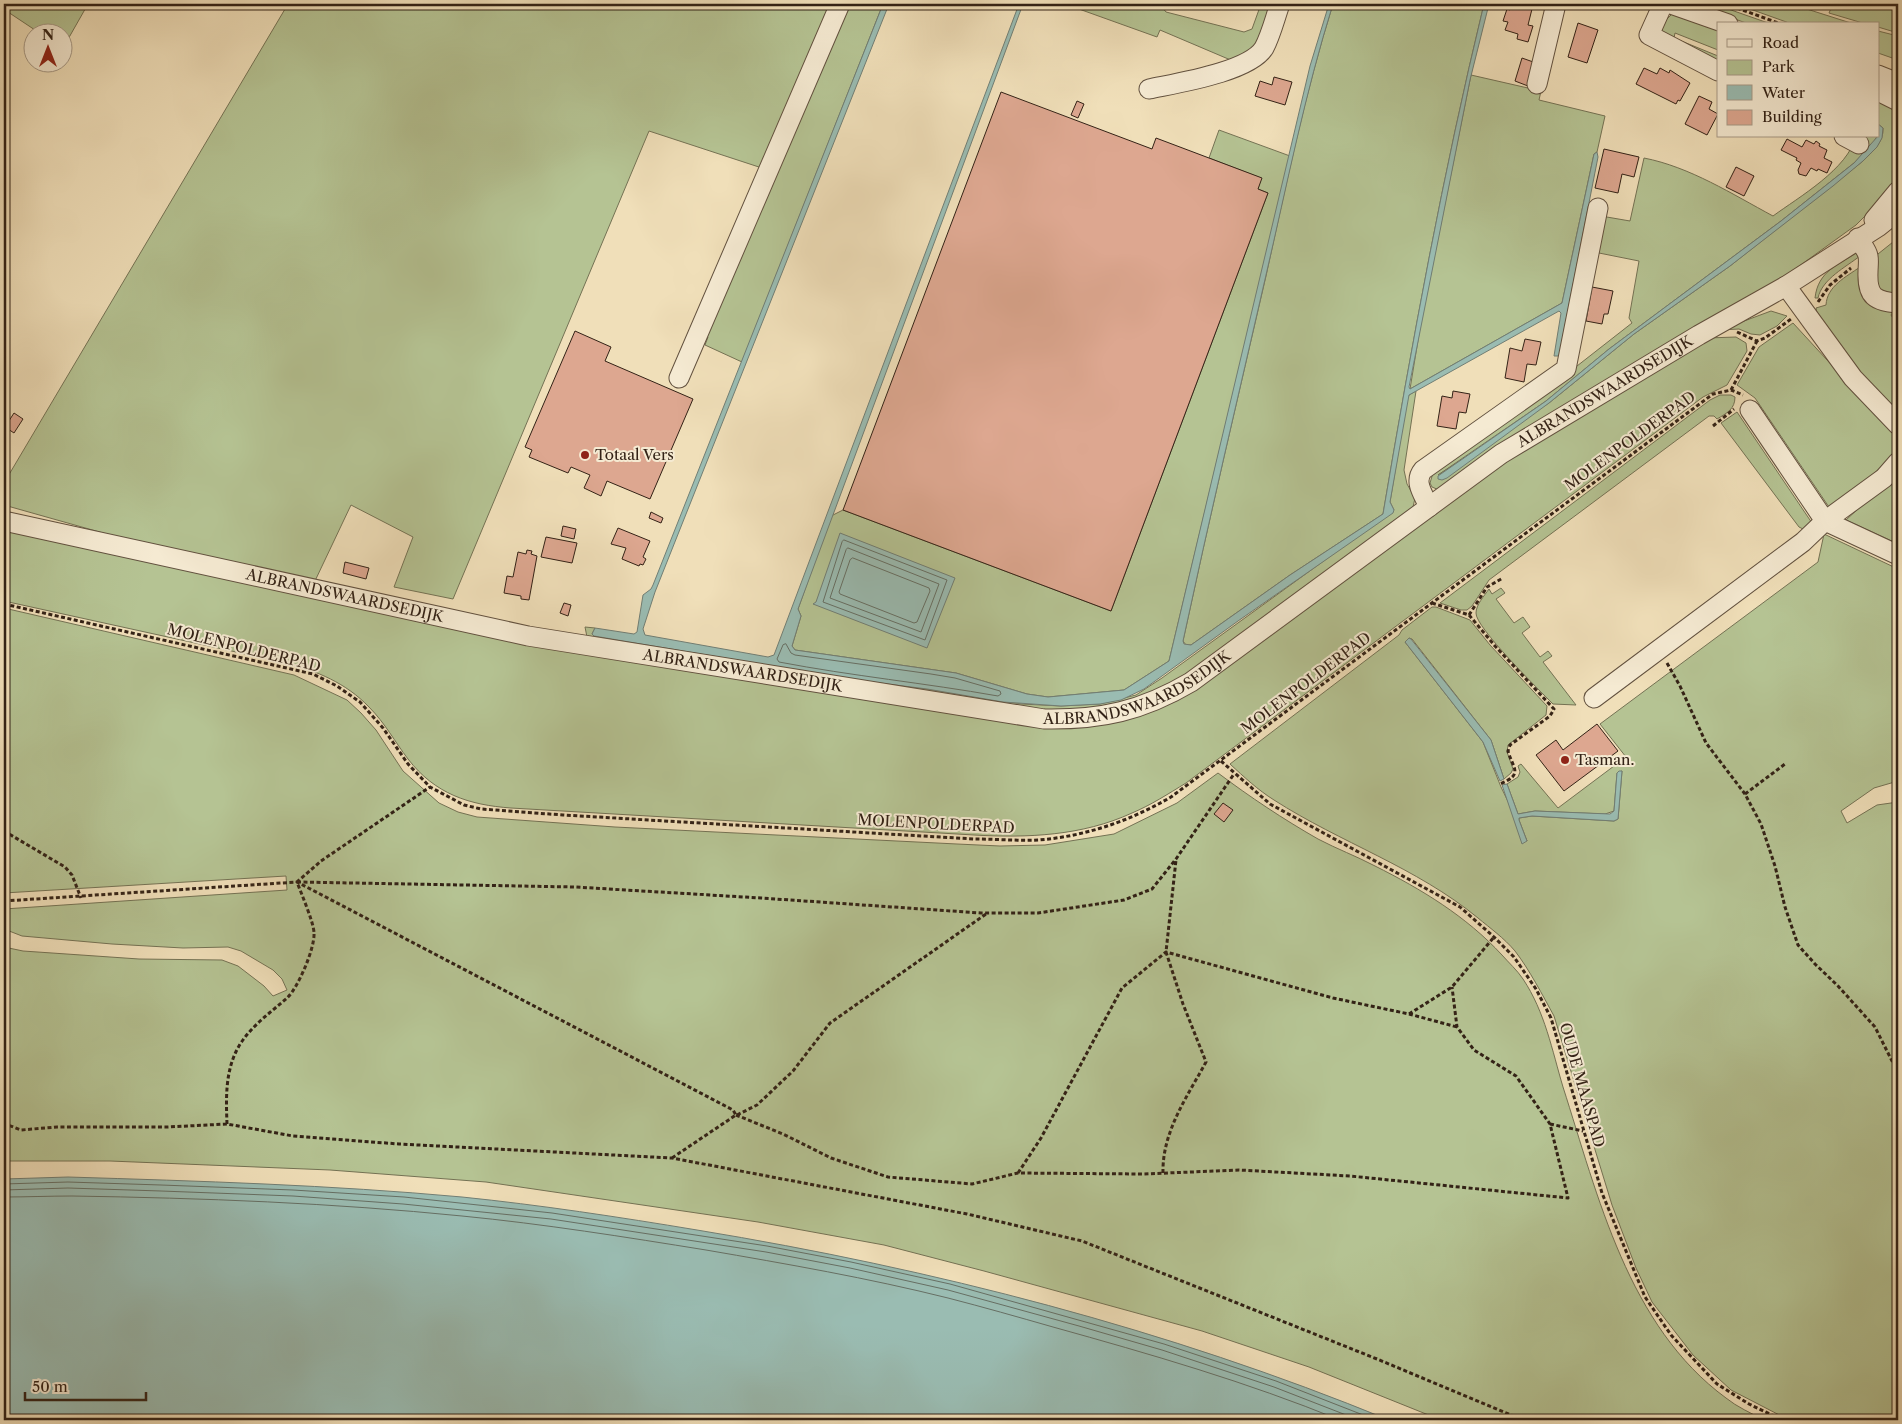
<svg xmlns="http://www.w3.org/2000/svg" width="1902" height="1424" viewBox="0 0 1902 1424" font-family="'Libre Caslon Text',serif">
	<rect width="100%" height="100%" fill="#f0dfb9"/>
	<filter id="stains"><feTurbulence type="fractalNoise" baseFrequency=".004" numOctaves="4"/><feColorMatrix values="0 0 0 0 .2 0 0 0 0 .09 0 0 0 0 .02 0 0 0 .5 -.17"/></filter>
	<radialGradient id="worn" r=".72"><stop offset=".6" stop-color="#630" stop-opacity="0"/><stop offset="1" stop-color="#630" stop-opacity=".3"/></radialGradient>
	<path fill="#b5c393" stroke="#747254" d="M4,4h84l-25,44 -1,-16h-24l-30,-20 -4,6z
		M288,4h548l-71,165 -116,-38 -196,468 -59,-12 19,-50 -62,-32 -37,78 -165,-37 -145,-41v-22z
		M847,4h36l-141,358 -37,-17 3,-8 -4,-2z
		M1065,4h98l-1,3 4,5 78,20 8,-3 9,-25h16l-15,37 -29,20 -73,-31 -3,7z
		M1333,4h151c-41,169 -72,339 -101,510l-93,61 -99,70h-5l-3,-4c26,-122 55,-244 83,-365 20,-91 39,-183 67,-272z
		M1692,4h22l57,20h-22z
		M1736,4h55l63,20h-62z
		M1833,4h65v29l-20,-6v-3h-12l-37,-11z
		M1672,14l46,15v21l-43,-17 -1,5 44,18v11l-58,-37 2,-6z
		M1878,31l20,5v24l-20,-7z
		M1471,75l70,16 -2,9 66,16 -8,36 -3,2 -32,149 -152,86 11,-67z
		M1878,97l20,10v76l-42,42 -76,55 -341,210 -7,-3 -2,-4 3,-10 121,-89 78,-61 -3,-5 10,-57 -45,-9 7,-36 29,5 14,-63c46,9 88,36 129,58 26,-19 75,-47 83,-80h21l-4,8 -19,19 -73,58 -172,128 -63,52 -108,74 111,-72 85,-69 96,-68 133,-105c9,-9 21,-19 20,-33l-5,-4z
		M1219,130l71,26 -121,505 -45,29 -76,7 -21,-3 -71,-21 -161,-23 -3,-4 9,-30 -3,-7 33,-93 12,-6 268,101 157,-418 -10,-4 3,-11 -52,-20z
		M1898,238v50l-2,1 2,10 -19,-3 -6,-38z
		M1858,252l2,4c-14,11 -38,23 -42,42h-3c3,-27 23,-33 43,-46z
		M1860,267l38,43v10l-5,-8 -2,3 7,11v90l-36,-40 -45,-63 -1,-5 10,-3c1,-19 20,-28 34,-38z
		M1771,311l16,5 -10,10 -17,9 -9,-1 -12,-5 -19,1z
		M1793,323l103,112 -2,18 -8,10 -55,47 -76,-112 -18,-13 22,-38z
		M1736,337l10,6 1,8 -20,34 -24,12 -517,386c-18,11 -35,22 -54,30 -50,23 -105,25 -158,22l-463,-27c-42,-3 -76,-14 -103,-49 -13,-17 -23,-36 -39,-52 -23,-24 -52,-36 -83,-44l-282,-62v-74l1011,194 109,-3 360,-244 223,-136z
		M1416,391l-12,79 3,14 8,14 -2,9 -224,169 -68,30 -77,6 -457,-75 -2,-10 10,1 -3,6 2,2 255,43 78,10 95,15 39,2 39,-2 36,-9 26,-17 232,-168 -4,-8 17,-103 2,-4z
		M1720,395h11l4,2c0,12 -8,16 -18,22l-3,-3h-5l-220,164 -17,26 -5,4h-6l-21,-7 270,-203z
		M1737,412l75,111 -9,6 -4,-2 -78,-104z
		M1898,472v72l-52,-24z
		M1824,534l74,35v212l-24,7 -33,23 6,12 30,-18 21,-3v618h-109l-58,-30 -38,-35 -41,-53 -16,-34 -24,-63 -58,-189c-11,-20 -25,-47 -39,-65 -11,-13 -25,-23 -37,-33 -62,-51 -137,-75 -204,-118 -16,-10 -30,-23 -44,-36l169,-129 3,-5 30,-23h4l34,13 20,25 57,61 -1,9 -38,30 -1,7 6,17 -2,4 -7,6 -13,-39 -79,-101 -3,-1 -4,4 78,100 18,45 26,54 -8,-21v-2l13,-2 82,5 4,-2 4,-48 -5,2 -3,38 -9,3 -70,-3 -17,3 -11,-30 11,-7 2,-5 -2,-6 3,-2 37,44 68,-51 -26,-33 218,-162z
		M1501,588l4,5 -9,6 18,24 9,-6 7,10 -8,6 18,24 8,-6 4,5 -9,6 33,43 -23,-1c-13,-13 -78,-77 -77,-91 0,-8 8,-17 13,-24l3,5z
		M4,608l290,67 53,25 14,13 15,17 27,41 36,32 19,9 19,5 138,10 342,17 43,2 45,-1 69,-11 63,-31 41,-30c32,24 65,46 100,66 19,10 38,17 57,27 46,23 91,50 127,89 7,8 15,15 21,24 22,33 29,71 40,108 35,109 65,239 163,311 11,9 25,15 38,22h-323l-132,-53 -107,-36 -218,-60 -100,-26 -126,-23 -272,-40 -156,-12 -220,-9h-106v-214l19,4 116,8 83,1 16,6 26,20 9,10 14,-6 -5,-11 -9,-9 -32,-19 -13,-4 -45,1 -71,-4 -90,-8 -18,-7v-20l283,-19 -1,-14 -282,17z"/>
	<path fill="#9abcb2" stroke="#717e74" d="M883,4h6l-234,588 -12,37 2,6 123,22 6,-2 245,-651h4l-225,605 3,7 -9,30 3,4 161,23 71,21 21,3 76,-7 45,-29 141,-595 19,-62h4c-28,89 -46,181 -67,271 -28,122 -57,244 -83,366l1,3 7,1 99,-70 93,-61c29,-171 60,-341 101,-510h5l-19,76 -61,307 1,2 152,-86 32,-149 3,-2 1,5 -39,199h-5l7,-43 -2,-2 -150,84 -19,107 4,8 -1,3 -155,108 -94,68 -23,11 -21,4 -39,2 -58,-4 -76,-13 -78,-10 -255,-43 -2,-2 3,-6 39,6 3,-2 6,-37 8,-6 2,-4z
		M1878,124l5,4 -1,10 -5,9 -14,14 -30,25 -103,80 -96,68 -85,69 -102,75 -5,2 -4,-1v-3l108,-75 63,-52 172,-128 73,-58 24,-27z
		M840,533l115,45 -28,70 -114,-44 3,-2z
		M1409,638l2,1 80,101 13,39 -4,2 -17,-39 -78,-100z
		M1619,771h3l-4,48 -4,2 -82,-5 -13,2v2l8,21 -5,3 -20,-59 5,-1 11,30 17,-3 75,3 4,-3 3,-38z
		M68,1177c131,4 263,8 394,20 78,8 157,20 235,33 237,39 470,99 692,190h-1385v-241z"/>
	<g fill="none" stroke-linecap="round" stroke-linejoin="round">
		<path stroke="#666f64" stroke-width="1" d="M844,540l103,40 -22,60 -102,-38 19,-60z
			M848,548l91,36 -18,48 -91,-34 16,-48z
			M853,558l76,30 1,3 -13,31 -3,1 -74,-29 -1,-2 11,-32z
			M786,644l5,9 4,2 136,19 24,4 45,13 1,3 -3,2c-73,-13 -146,-20 -219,-34l-2,-3 6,-14z
			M4,1184l64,-2 93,3 132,5 111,7 148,16 215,33 84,16 99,22 214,60 112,37 100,39
			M4,1190l64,-2 93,3 132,5 110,8 148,15 215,33 84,16 98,22 131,36 83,24 112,37 85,33
			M4,1197c23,0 45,-1 68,-1 130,2 261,7 390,20 82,8 163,21 244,34 81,14 162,28 242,48 35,9 70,19 105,29 97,27 194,55 287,93"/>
	</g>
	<path fill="#dda790" stroke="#332216" d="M1512,4l20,5 -4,16 5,1 -5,16 -11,-3 1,-5 -13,-4 3,-8 -5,-1 4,-12 3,1z
		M1578,23l20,7 -11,33 -19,-6z
		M1522,58l14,5 -8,23 -13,-5z
		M1644,68l13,6 3,-6 9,5 1,-3 20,13 -10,18 -2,-1 -2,4 -40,-20z
		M1274,77l18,5 -7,23 -30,-9 5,-15 12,4z
		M1001,92l151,57 4,-11 106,40 -4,11 10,4 -157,418 -268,-101z
		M1699,96l13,6 -3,7 9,5 -11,21 -22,-11z
		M1077,101l7,3 -6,14 -7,-3z
		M1787,139l15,8 4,-7 8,4 2,-3 4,3 -1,2 8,4 -3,8 8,4 -5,11 -9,-4 -1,2 -6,-3 -5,8 -7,-2 -1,-4 3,-7 -5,-3 1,-2 -16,-8z
		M1604,149l35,8 -5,20 -12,-3 -4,19 -23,-5z
		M1736,167l18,9 -10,20 -18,-9z
		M1592,287l21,4 -5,23h-4l-2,10 -16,-3z
		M575,331l36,16 -6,14 88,38 -43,100 -43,-18 -6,15 -17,-8 6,-13 -19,-8 -3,6 -39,-16 3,-7 -7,-3z
		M1525,339l16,3 -5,23 -9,-1 -3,18 -19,-4 5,-30 12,3z
		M1453,391l17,3 -4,19 -7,-1 -3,17 -19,-3 5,-30 10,2z
		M14,413l9,6 -9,14 -9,-6z
		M651,512l12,6 -2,5 -12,-5z
		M563,526l13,3 -2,10 -13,-3z
		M618,528l32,13 -7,16 3,2 -3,6 -3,-1 -1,2 -17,-7 4,-11 -15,-4z
		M546,537l31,6 -5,20 -31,-6z
		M527,550l5,1 -1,3 6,2 -8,44 -8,-1v-3l-17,-3 3,-17 6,1 5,-25 8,2z
		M345,562l24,6 -3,11 -23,-6z
		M564,603l7,2 -3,11 -8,-3z
		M1597,724l21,27 -54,40 -28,-36 20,-15 7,10z
		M1223,803l10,7 -9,12 -10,-8z"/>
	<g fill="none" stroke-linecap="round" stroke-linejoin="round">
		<g stroke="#62513f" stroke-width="21">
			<g id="minor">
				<path d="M1663,4l-14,31 69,36"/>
				<path d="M1671,4l57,20"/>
				<path d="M1878,75l20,8"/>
				<path d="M1537,84l19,-80"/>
				<path d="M1149,89c28,-6 100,-17 115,-41 7,-13 11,-30 16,-44"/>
				<path d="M1878,91l20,10"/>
				<path d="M1844,136l15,8"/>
				<path d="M1874,220l24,-29"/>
				<path d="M1858,238c3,6 9,12 10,18 1,5 0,11 0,16 -1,25 7,29 30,31"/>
				<path d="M1786,286l67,92 45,47"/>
				<path d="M679,378l161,-374"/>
				<path d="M1750,410l75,111 73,34"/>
				<path d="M1429,507c-5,-12 -16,-25 -6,-37l143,-101 32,-161"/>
				<path id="s1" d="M4,521l524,115 516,83c57,1 98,-8 147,-37l310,-228 198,-119 87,-49 92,-59 20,-16"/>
				<path d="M1594,698l209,-156 22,-21 59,-43 14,-16"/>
			</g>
		</g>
		<path stroke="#332216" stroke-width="3" stroke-dasharray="4 2.5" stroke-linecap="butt" d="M1737,8l44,16
			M1818,302l12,-17 21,-17
			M1737,332l20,9 8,-3 26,-19
			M1731,390l26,-49
			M1713,426l21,-17
			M1432,603l37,12 26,31 59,63 -4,7 -40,29 -2,6c5,18 16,23 -8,33
			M4,604l309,70 24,12 23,16 23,26 25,36 22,23 34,18 17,4 82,6 411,24c21,0 44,2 65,1 47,-4 91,-19 132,-43l542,-403 18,-4 12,5
			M1469,615l18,-28 16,-9
			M1667,663l13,23 26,57 39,51 16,30 14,42 10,41 13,38 17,19 23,22 37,41 23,46
			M1221,761l49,43 190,103 34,30 20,20 22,32 15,29 51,175 43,104 26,38 46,49 32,20 33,16
			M1745,794l40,-30
			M4,831l61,36 7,8 9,23
			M297,882l278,5 186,11 220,15h57l86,-13 28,-11 24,-30 58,-85
			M4,901l293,-19 436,228 3,5 -64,43
			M1409,1014l43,-27 42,-50
			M736,1115l47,19 48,24 57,19 84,7 46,-11 125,1 96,-4 111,6 218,22 -18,-74 -34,-48 -42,-26 -17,-23 -5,-40
			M737,1115l20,-10 36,-34 37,-48 156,-109
			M4,1122l4,3 13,5 36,-3h110l60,-3 66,12 106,8 273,14 295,56 115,27 295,118 146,61
			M227,1124c-1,-26 -2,-54 12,-78 12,-20 31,-33 48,-48 11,-10 28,-50 27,-65 0,-10 -13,-40 -17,-51l24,-21 109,-74
			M1550,1124l33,7
			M1018,1173l23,-35 81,-150 44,-36 167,46 76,16 48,13
			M1163,1173c-1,-41 24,-76 43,-111l-23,-58 -17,-52 10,-92"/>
		<use href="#minor" stroke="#f5ead2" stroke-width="19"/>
	</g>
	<g fill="#8f2418" stroke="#f5ead2" stroke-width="2">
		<circle cx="585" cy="455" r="5"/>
		<circle cx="1565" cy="760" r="5"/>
	</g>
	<g text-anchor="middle" stroke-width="4" stroke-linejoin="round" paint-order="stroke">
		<g font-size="15" fill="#332216" stroke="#f5ead2">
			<text dy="5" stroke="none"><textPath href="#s1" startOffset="1719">ALBRANDSWAARDSEDIJK</textPath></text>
			<text transform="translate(1630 441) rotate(-36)" y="5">MOLENPOLDERPAD</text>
			<text dy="5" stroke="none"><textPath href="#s1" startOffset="349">ALBRANDSWAARDSEDIJK</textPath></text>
			<text transform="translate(244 648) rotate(14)" y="5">MOLENPOLDERPAD</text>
			<text dy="5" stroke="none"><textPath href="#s1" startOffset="754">ALBRANDSWAARDSEDIJK</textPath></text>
			<text transform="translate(1306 683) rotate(-37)" y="5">MOLENPOLDERPAD</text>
			<text dy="5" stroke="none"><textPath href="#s1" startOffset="1159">ALBRANDSWAARDSEDIJK</textPath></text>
			<text transform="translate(936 824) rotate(3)" y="5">MOLENPOLDERPAD</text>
			<text transform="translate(1582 1085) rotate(74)" y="5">OUDE MAASPAD</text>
		</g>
		<g font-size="15" fill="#332216" stroke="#f5ead2" text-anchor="start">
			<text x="595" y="460">Totaal Vers</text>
			<text x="1575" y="765">Tasman.</text>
		</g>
	</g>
	<rect width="1902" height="1424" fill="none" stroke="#f0dfb9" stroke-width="20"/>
	<rect x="5" y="5" width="1892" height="1414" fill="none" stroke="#332216" stroke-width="2.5"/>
	<rect x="10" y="10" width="1882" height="1404" fill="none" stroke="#332216"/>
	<rect x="1717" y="22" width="162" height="115" fill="#f5ead2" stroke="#a79a87"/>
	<rect x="1727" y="39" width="25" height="8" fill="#f5ead2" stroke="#a79a87"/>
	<text x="1762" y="48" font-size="15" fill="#332216">Road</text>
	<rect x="1727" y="60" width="25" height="15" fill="#b5c393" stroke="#a79a87"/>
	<text x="1762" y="72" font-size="15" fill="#332216">Park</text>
	<rect x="1727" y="85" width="25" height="15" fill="#9abcb2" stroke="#a79a87"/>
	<text x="1762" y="98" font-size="15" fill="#332216">Water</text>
	<rect x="1727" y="110" width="25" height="15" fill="#dda790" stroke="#a79a87"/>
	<text x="1762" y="122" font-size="15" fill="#332216">Building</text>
	<g transform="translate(48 48)"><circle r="24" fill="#f5ead2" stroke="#a79a87"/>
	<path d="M0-4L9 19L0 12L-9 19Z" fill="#8f2418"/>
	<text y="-8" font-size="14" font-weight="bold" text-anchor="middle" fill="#332216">N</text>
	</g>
	<path d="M25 1392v8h121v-8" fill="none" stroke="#332216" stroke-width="2.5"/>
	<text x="32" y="1392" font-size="15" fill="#332216" stroke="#f5ead2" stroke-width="4" paint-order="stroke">50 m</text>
	<rect width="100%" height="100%" filter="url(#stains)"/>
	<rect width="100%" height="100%" fill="url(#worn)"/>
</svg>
